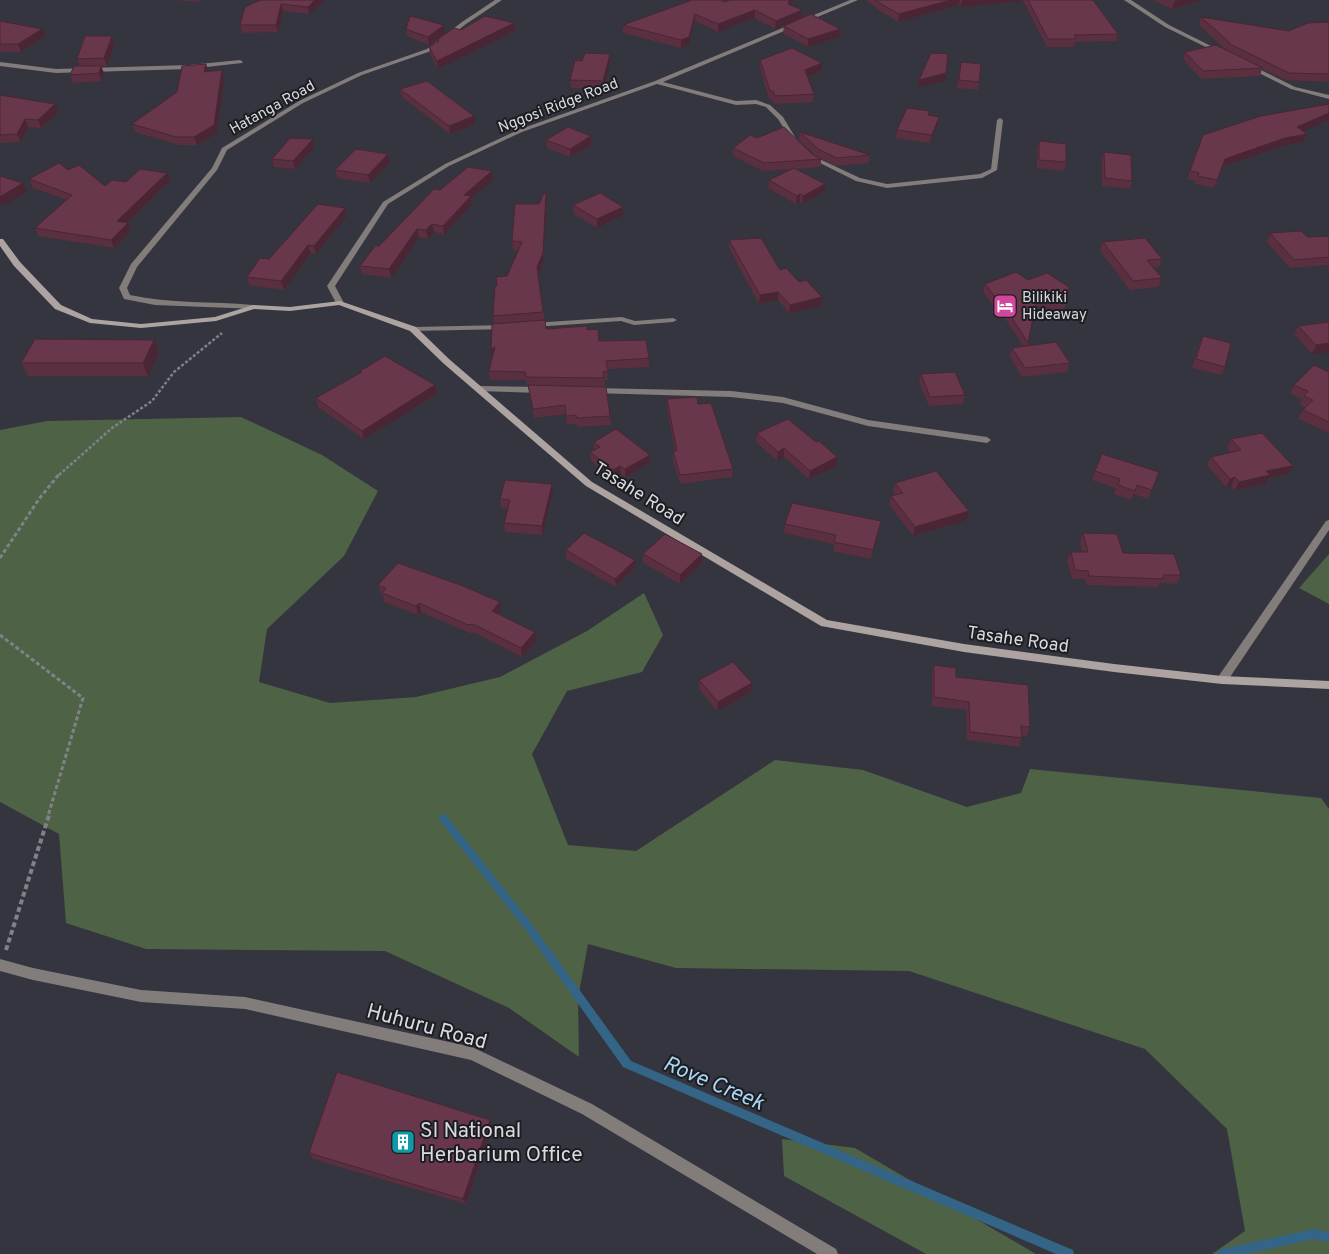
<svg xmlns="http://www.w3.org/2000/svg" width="1329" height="1254" viewBox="0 0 1329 1254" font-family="Overpass,sans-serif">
	<rect width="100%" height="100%" fill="#34353e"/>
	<path fill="#4e6246" d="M241,417l81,38 56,36 -34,65 -77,73 -8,53 71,21 86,-6 84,-20 87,-46 57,-38 19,42 -21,37 -75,19 -35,63 36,91 68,6 139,-91 88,10 104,37 54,-14 9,-24 291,29 8,11v445h-117l33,-23 -18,-102 -82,-80 -236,-78 -233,-3 -88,-24 -10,54 1,59 -70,-49 -124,-57 -239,-2 -80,-26 -7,-89 -59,-32v-372l47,-9z
		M1329,554v50l-30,-16z
		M782,1139l73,9 181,106h-110l-142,-78z"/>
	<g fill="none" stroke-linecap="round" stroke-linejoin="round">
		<path fill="#346587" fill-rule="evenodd" d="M443,814l3,1 85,108 100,138 442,189 1,4h-18l-433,-187 -98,-138 -85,-108 -1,-3 1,-3z
			M1313,1229l16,3v10l-16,-3 -66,15h-30l1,-4 4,-1z"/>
		<path stroke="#818289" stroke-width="2.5" stroke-dasharray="3 2" stroke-linecap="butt" d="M59,475l53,-47 40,-27 22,-29 48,-39"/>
		<path stroke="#818289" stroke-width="3" stroke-dasharray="4 2.5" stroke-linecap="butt" d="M0,558l39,-59 21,-26
			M0,635l83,63 -35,118"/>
		<path stroke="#818289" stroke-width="4" stroke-dasharray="5 3" stroke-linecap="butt" d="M6,950l43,-135"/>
		<path fill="#827c7b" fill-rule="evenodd" d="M495,0h7l-36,24 -35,27 -69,24 -59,28 -76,47 -10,20 -80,97 -10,21 3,7c40,9 82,6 123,10h3v4l-101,-4 -31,-6 -5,-11 12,-24 81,-96 10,-20 77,-47 59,-28 69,-24 35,-27z
			M850,0h8l-195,82 73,19 20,-1 14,5 13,12 15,25 -1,1h-4l-15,-24 -12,-12 -10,-3 -20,1 -79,-21 -135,48 -73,34 -61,38 -53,82 9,17 -4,2 -4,-2 -9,-17 56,-84 62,-38 73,-34 137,-49z
			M1124,0h7l38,25 54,27 -5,1 -53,-26z
			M240,60l3,2 -1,1 -53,6 -133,4 -56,-7v-4l56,7 133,-4z
			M1247,65h4l44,22 34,8v4l-38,-10 -44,-22z
			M1000,118l3,2 -6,50 -15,8 -95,10 -31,-7 -48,-24 5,-1 47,22 27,6 93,-10 11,-5 6,-49z
			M622,317l13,4 38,-3 4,2 -4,2 -39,3 -13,-4 -88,6 -4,-2 4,-2z
			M506,325h3v4l-96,2 -4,-2 4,-2z
			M479,386l61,1 4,3 -4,3 -64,-2 -1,-2z
			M595,388l136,3 52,6 85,23 119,17 4,3 -4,3 -119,-17 -85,-23 -52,-6 -139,-4v-4z
			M1329,520v10l-103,153h-8l-1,-3 1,-3 108,-156z
			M0,959l33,9 108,22 104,7 227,50 120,57 244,145 2,5h-21l-235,-140 -111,-54 -226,-51 -104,-7 -108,-22 -33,-9z"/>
		<path fill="#ada4a1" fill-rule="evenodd" d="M0,239h3l17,23 41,43 31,14 49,5 74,-7 38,-12 37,2 50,-6 76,26 33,32 143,123 235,138 137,24 150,20 108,12 107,5v8l-107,-5 -108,-12 -150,-20 -143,-26 -235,-140 -143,-123 -33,-32 -71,-26 -49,6 -36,-2 -38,12 -75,7 -51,-5 -35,-14 -41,-43 -14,-20z"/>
	</g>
	<path fill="#5a2f40" d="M174,0h26l-2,2z
		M261,0h64l-16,14 -26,-3 -5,21 -36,1 -2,-8z
		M730,0h64l-3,5 11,5v8l-27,11 -20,-11 -37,14 -23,-11 -6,23 -8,4 -58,-15v-8z
		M866,0h227l25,34 -2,7 -41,1 -1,5h-27l-24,-46 -63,6 -1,-2 -61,17 -18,-11z
		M1153,0h49l-30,9z
		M1201,17l88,14 40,-9v60l-43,-2 -24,-11 -2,7 -59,3 -18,-20 2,-7 40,-2v-1l-26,-24z
		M0,21l45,15 -24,16h-21z
		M784,26l55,11 -31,10 -25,-14z
		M406,29l39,4 -16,12 -22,-9z
		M515,31l-77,38 -8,-15 -1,-7 8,-5v-2z
		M112,36l2,8 -7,22h-6l3,7 -3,8 -28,2 -3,-8 10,-9 -3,-7z
		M760,60l62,11 -15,6 7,17 -1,8 -39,2 -2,-5h-3l-9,-31z
		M610,62l-6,27 -33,-1 -1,-8z
		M961,62l18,20 -1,8 -21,-2z
		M206,64l2,7 14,-1 2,8 -7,55 -20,12h-18l-44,-13 -3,-8 45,-32z
		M400,89l74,27 1,8 -25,10 -48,-37z
		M0,95l55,9 3,8 -17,16 -13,-1 -7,15 -21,1z
		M1329,104v16l-26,11 4,3 -4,8 -21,4 -60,21 -8,21 -19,-4 1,-3 -9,-2 16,-44z
		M929,115l10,2 -1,8 -8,18 -34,-5 1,-8z
		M800,132l70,23 -1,8 -33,3 -15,-7v8l-26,2 29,23 -22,12 -2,-2 -4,2 -28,-16 1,-8 24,-11 -30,2 -30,-15v-8l79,6 4,2 -17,-16z
		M591,136v9l-21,12 -23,-9 -1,-8z
		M1039,141l27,21 -2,9 -27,-3v-18z
		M314,148l-19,21 -21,-2 -2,-8z
		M1104,152l28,29 -2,8 -28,-3v-26z
		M388,154l2,8 -20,21 -33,-5 -2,-8z
		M68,170l37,16 21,-4 41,-9 3,8 -43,42h1l3,8 -17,17 -76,-12 -3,-8 32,-28 -34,-12 -4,-9z
		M493,180l-22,19 1,5 -28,31 -10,-3 -6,7 -9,-2 -28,41 -29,-4 -2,-8 19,-20z
		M546,193l1,8 -4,61 -5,13 8,54 41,1 12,11 50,17v9l-42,2 1,11h-4l1,7 -78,-2 -1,-5h-36l-1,-9 3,-14 -1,-8 3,-25 -1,-8 4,-30 10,-10 12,-26h-6l-1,-9z
		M573,205l50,2v8l-26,13 -23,-14z
		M345,208l1,9 -30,37 -5,-1 -27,37 -35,-5 -2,-8 22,-18z
		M1270,233l37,4 22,-1v29l-39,3 -23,-26z
		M729,240l51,30 42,27 -1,9 -32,7 -11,-13 -19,4 -30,-56z
		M1103,242l59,17 -3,8 -6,1 9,10 -4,9 -28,3 -30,-39z
		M1028,280l38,23 -2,8 -28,-5 -9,40 43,17 -3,9 -45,5 -12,-20 2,-9 11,-2 -20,-31 -11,-2 2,-6 -11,-15 2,-8z
		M1329,322l-17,32 -18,-20 4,-8z
		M1203,336l22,31 -4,8 -29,-7 7,-23z
		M154,340l5,13 -11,23h-120l-7,-13z
		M360,371l77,23 -73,45 -46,-32 -2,-9 45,-25z
		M1329,372v61l-31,-14 5,-9 2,-3 -6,-2 3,-6 -12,-5 4,-9z
		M921,374l44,21 -2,9 -34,2 -10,-24z
		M528,385l82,31 1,9 -34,2v-3h-10l-1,-10 -32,4z
		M667,399l31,5 35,65 -1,8 -52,7 -7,-24v-9h2l-8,-43z
		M757,433l59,9 21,15 -1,9 -27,13 -25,-22 -7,4 -21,-19z
		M1231,439l62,27 -5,8 -20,4 -3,6 -30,6 -4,-4 -5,1 -19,-22 4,-8 20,-4 -4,-5z
		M594,442l56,21 -25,15 -4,-4 -8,5 -22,-18 -1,-9 4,-2z
		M1095,471l64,1 -11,27 -14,-5 -3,6 -17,-6 2,-6 -24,-8z
		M895,483l72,37 -54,16 -24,-31 2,-9 5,-1 -3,-3z
		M553,492l-11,43 -37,-3 -1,-9 4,-14 -7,-1 -1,-9z
		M785,524l94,6 -8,29 -38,-8 1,-7 -50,-11z
		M1083,533l40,20 58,22 -4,9 -17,-1 -2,4 -72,-2 -1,-6h-13l-5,-19 4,-8h11l-2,-10z
		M566,550l69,10v8l-19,19 -50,-28z
		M643,554l59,9 -22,21 -37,-21z
		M378,585l123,25 -3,4 38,27 -14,16 -47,-24h-5l-49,-21 -3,3 -34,-13 -1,-7 -2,-1z
		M934,665l22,12 74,50 -3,9 -5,-1v3l-3,9 -52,-7 -1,-30 -34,-4v-32z
		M699,680l52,12 -34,19 -18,-22z
		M492,1126l-26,78 -153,-45 -4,-6z"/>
	<path fill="#4a2634" d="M315,0h10l-16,14 -1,-7z
		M790,0h4l-7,12 1,-8z
		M951,0h9l-1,5 -61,17 1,-8z
		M962,0h61v1l-63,6z
		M1179,0h23l-30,9 3,-8z
		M281,4l2,7 -5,21 -2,-7z
		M755,10v8l-37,14v-8z
		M802,10v8l-27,11 1,-8z
		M695,14v7l-6,23 -8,4v-8z
		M514,23l1,8 -77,38 -1,-8z
		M444,25l1,8 -16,12 -1,-8z
		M42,29l3,7 -24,16 -3,-8z
		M840,29l-1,8 -31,10v-8z
		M112,36l2,8 -7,22 -3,-8z
		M610,54v8l-6,27 -1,-8z
		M822,63v8l-18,7 1,-8z
		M206,64l2,7 -4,1z
		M101,66l3,7 -3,8 -2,-8z
		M222,70l2,8 -7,55 -20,12 -3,-8z
		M946,73l-1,8 -27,7 1,-8z
		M55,104l3,8 -17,16 -3,-8z
		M1329,113v7l-35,15 3,-8z
		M474,116l1,8 -25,10 -1,-8z
		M939,117l-1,8 -8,18 2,-8z
		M25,119l3,8 -7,15 -4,-8z
		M1307,134l-4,8 -21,4 -60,21 3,-8 60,-21z
		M591,136v9l-21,12v-8z
		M313,139l1,9 -19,21 -2,-8z
		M388,154l2,8 -20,21 -2,-8z
		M492,171l1,9 -22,19 1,5 -28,31 -1,-9 21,-31z
		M167,173l3,8 -50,49 -3,-9z
		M23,183l4,9 -25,14 -2,-5v-4z
		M825,184l-1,8 -22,12 1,-8z
		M546,193l1,8 -4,61 -5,13 -1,-8z
		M800,194v8l-4,2 1,-8z
		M623,207v8l-26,13v-9z
		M345,208l1,9 -30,37 -2,-8z
		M128,223l3,8 -17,17 -3,-8z
		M432,224l2,8 -6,7 -2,-9z
		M417,229l2,8 -28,41 -2,-9z
		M308,245l3,8 -27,37 -3,-9z
		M778,292v8l-19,4 1,-9z
		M822,297l-1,9 -32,7 1,-8z
		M154,340l5,13 -11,23 -5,-13z
		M1329,343v9l-17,2 4,-9z
		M495,347l-3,10 -1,-8z
		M435,385l2,9 -73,45 -2,-8z
		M784,448v9l-7,4 1,-9z
		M650,455v8l-25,15v-9z
		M837,457l-1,9 -27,13 1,-8z
		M620,466l1,8 -8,5v-9z
		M1293,466l-5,8 -20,4 -3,6 -30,6 4,-8 27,-11z
		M1235,477l-4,9 -5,1 4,-8z
		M552,484l1,8 -11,43v-9z
		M969,511l-2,9 -54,16 2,-9z
		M881,521l-2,9 -8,29 2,-9z
		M702,554v9l-22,21v-9z
		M635,560v8l-19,19 -1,-8z
		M500,602l1,8 -7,9 -2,-8z
		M419,603l2,9 -3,3 -2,-9z
		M535,632l1,9 -14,16 -1,-9z
		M752,683l-1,9 -34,19 1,-9z
		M490,1120l2,6 -26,78 -3,-5z"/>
	<path fill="#69374b" stroke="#4a2634" d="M261,0h54l-7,7 -27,-3 -5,21h-36l5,-18z
		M692,0h29l4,2 5,-2h60l-2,4 14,6 -26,11 -21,-11 -37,14 -23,-10 -6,23 -8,3 -58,-15z
		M876,0h75l-52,14 -18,-10z
		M1028,0h65l25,34 -44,1 2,4h-28z
		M811,14l29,15 -32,10 -24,-13z
		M410,16l34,9 -16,12 -22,-8z
		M485,16l29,7 -77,38 -8,-14 10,-6 -2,-1 17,-12 7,2z
		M1201,17l88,14 19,-8 21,-1v52l-40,-1 -61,-30 1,-1z
		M0,21l42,8 -24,15h-18z
		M85,36h27l-8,22 -27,1z
		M1216,45l47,23 -60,3 -18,-19z
		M792,48l30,15 -17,7 9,24 -39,2 -2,-5h-3l-10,-31z
		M585,53l25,1 -7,27 -33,-1 5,-20 7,1z
		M931,53l17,1 -2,19 -27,7z
		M961,62l20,2 -2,18 -20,-2z
		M206,64l-2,8 18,-2 -8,55 -20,12h-18l-44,-13 45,-32 5,-26z
		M74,66h27l-2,7 -29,2z
		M427,81l47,35 -25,10 -49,-37z
		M0,95l55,9 -17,16 -13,-1 -8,15 -17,1z
		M1329,104v9l-32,14 10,7 -22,4 -60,21 -8,21 -19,-4 1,-3 -9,-2 13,-36 58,-19z
		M907,108l23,3 -2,4 11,2 -7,18 -35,-5z
		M568,127l23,9 -21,13 -24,-9z
		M784,127l28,27 9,5 -57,4 -31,-15 17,-13 7,3z
		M800,132l70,23 -33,3 -19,-9z
		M290,138l23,1 -20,22 -21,-2z
		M1039,141l27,3v18l-27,-2z
		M356,149l32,5 -20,21 -33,-5z
		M1104,152l27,3 1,26 -27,-3z
		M59,163l9,7 11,-5 26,21 7,-6 14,2 14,-13 27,4 -50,48 11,2 -17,17 -76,-12 37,-33 -43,-16z
		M468,167l24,4 -28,24 7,1 -28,30 -11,-2 -6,6 -9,-1 -28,40 -29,-3 15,-20h4l55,-57 6,1z
		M794,168l31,16 -22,12 -3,-2 -3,2 -28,-16z
		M0,176l23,7 -23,14z
		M544,193h2l-3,60 -6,14 6,45 -50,4 2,-30h2l-1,-9 11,-1 15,-34 -10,-1 3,-37h24z
		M600,193l23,14 -26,12 -24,-14z
		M318,204l27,4 -31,38 -6,-1 -27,36 -34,-4 13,-19 9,1z
		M1301,231l6,6 22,-1v21l-35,3 -24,-27z
		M761,238l19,32 6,-2 13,14 7,-2 16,17 -32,8 -12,-13 -18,3 -31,-55z
		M1145,238l17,21 -15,1 15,18 -29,3 -30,-39z
		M1016,272l12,8 19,-7 22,14 -3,16 -29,-5 -9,45 -23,-36 -11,-2 2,-7 -11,-14z
		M545,320l1,9 41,-3v4l11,-1 1,12 47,-1 3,18 -43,3 2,10 -5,1 1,6 -78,-1 -1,-5 -36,-1 6,-24 -4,2 1,-25z
		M1329,322v21l-13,2 -18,-19z
		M1203,336l28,7 -6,24 -29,-8z
		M35,339l119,1 -11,23h-122z
		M1056,342l14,21 -45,5 -13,-20z
		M385,356l50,29 -73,46 -46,-33 46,-26 -2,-1z
		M1314,365l15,7v50l-26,-12 10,-10 -9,-4 4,-5 -14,-6z
		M955,372l10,23 -35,2 -9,-23z
		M528,385l78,2 4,29 -33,2 -1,-3 -10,1 -1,-11 -32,4z
		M697,397l1,7 13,-1 22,66 -53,6 -7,-24h4l-10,-52z
		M788,419l28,23 3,-1 18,16 -27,14 -26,-23 -6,4 -21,-19z
		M616,429l34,26 -25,14 -5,-3 -7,4 -23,-18 10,-5 -6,-5z
		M1262,433l31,33 -27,5 4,4 -31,7 -4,-5 -5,2 -19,-22 30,-7 -10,-11z
		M1102,454l57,18 -7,18 -15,-5 -2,6 -17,-6 2,-6 -25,-8z
		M936,471l33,40 -54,16 -24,-31 12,-3 -8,-10z
		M505,480l47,4 -10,42 -38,-3 6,-23 -10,-1z
		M792,503l89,18 -8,29 -39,-8 2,-7 -51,-11z
		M584,533l51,27 -20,19 -49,-29z
		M1083,533l34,1 6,19 51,1 7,21h-17l-2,4 -73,-3 -1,-5 -13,-1 -4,-18h17z
		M665,534l37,20 -22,21 -37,-21z
		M398,563l65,23 37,16 -8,9 43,21 -14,16 -48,-24 -5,1 -49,-22 -3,3 -34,-13 4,-5 -8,-3z
		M733,662l19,21 -34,19 -19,-22z
		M934,665l22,3v9l72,8 2,42 -9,-1 1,12 -52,-6 -1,-30 -35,-5z
		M337,1072l153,48 -27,79 -154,-46z"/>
	<defs>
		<g id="hotel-square" transform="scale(1.25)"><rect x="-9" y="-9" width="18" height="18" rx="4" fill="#d1479c" stroke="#1c1d21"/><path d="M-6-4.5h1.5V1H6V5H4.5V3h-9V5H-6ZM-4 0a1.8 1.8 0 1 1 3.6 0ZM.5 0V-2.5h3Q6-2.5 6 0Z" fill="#fff"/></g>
		<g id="building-square" transform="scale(1.25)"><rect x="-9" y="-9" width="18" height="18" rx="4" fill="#0f9aa8" stroke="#1c1d21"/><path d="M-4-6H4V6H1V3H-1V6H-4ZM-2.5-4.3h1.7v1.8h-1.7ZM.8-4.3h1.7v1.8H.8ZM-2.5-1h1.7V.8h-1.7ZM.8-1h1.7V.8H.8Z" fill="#fff"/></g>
	</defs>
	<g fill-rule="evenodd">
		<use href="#hotel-square" x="1005" y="306"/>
		<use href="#building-square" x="403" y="1142"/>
	</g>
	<g text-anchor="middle" stroke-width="4" stroke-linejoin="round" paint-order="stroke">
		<g font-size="15" fill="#d9dae0" stroke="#1c1d21">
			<text transform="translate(558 105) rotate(-21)" y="5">Nggosi Ridge Road</text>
			<text transform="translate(272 107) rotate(-29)" y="5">Hatanga Road</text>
		</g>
		<g font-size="15" fill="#d9dae0" stroke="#1c1d21" text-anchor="start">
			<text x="1022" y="302">Bilikiki<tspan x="1022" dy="17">Hideaway</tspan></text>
		</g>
		<g font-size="18" fill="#d9dae0" stroke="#1c1d21">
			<text transform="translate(639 493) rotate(32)" y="6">Tasahe Road</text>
			<text transform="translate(1018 639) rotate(8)" y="6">Tasahe Road</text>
		</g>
		<g font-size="21" fill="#d9dae0" stroke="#1c1d21">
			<text transform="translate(427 1026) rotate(15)" y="7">Huhuru Road</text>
		</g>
		<g font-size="21" fill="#d9dae0" stroke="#1c1d21" text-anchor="start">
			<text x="420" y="1137">SI National<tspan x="420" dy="24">Herbarium Office</tspan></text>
		</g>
		<g font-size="22" font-style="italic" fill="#aad6f6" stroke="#1c1d21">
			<text transform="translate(714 1082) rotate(23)" y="8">Rove Creek</text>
		</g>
	</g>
</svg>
